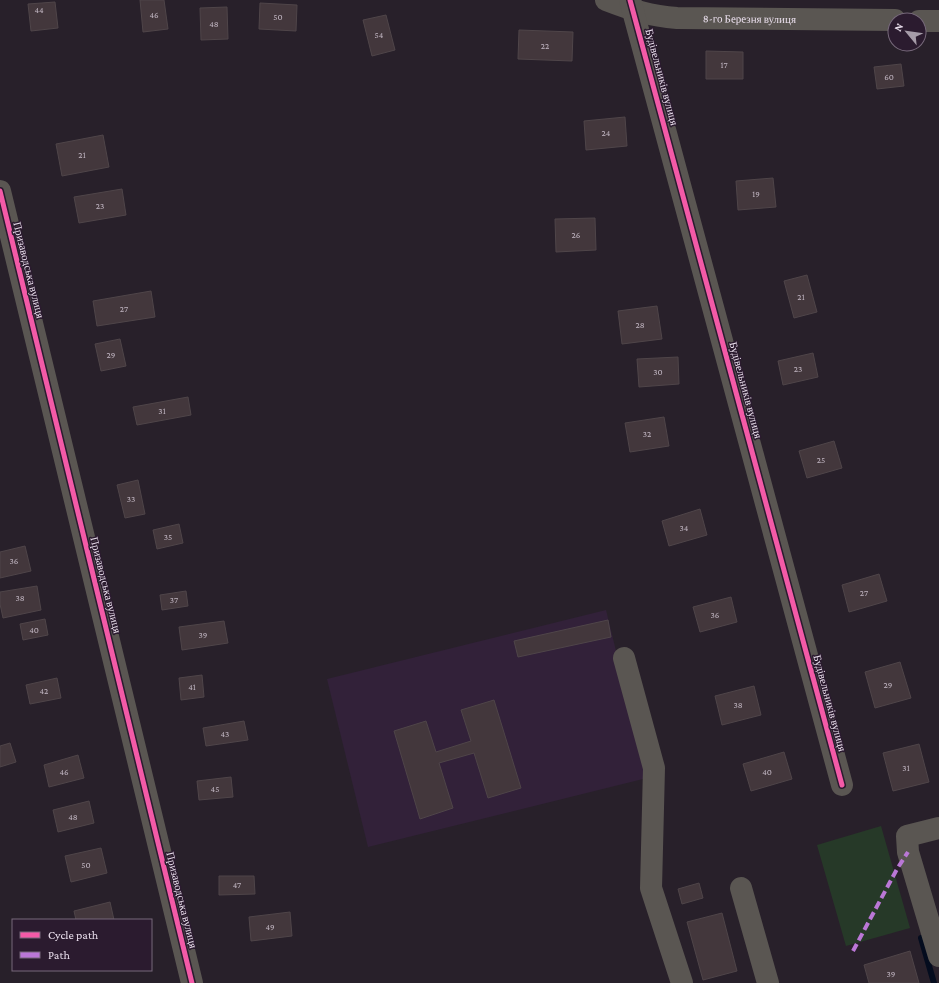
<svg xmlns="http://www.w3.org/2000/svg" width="939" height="983" viewBox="0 0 939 983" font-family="'Crimson Pro',serif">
	<rect width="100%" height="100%" fill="#28202a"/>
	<path fill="#322139" d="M606,610l41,168 -279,69 -41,-168z"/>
	<path fill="#263928" d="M881,826l29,102 -64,18 -29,-101z"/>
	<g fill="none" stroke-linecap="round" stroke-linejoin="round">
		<path stroke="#040c1e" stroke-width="6" d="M921,938l13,45"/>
	</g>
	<path fill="#43373c" stroke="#4f4549" d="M140,0h24l4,29 -25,3z
		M55,2l3,26 -27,3 -3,-27z
		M260,3l37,2 -1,26 -37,-2z
		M227,7l1,32 -27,1 -1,-32z
		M386,15l9,35 -23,6 -9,-36z
		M519,30l54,2 -1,29 -54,-2z
		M706,51l37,1v27h-37z
		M901,64l3,22 -27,3 -3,-22z
		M625,117l2,29 -41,4 -2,-29z
		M103,135l6,32 -47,9 -6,-32z
		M773,178l3,29 -38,3 -2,-29z
		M122,189l4,26 -47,8 -5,-26z
		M595,218l1,32 -40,2 -1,-33z
		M807,275l10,37 -23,6 -10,-37z
		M151,291l4,26 -58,9 -4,-25z
		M657,306l5,33 -40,5 -4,-33z
		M120,339l6,27 -25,5 -6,-27z
		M813,353l5,24 -35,8 -5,-24z
		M678,357l1,27 -40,3 -2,-28z
		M188,397l3,18 -54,10 -4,-18z
		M664,417l5,29 -39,6 -5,-29z
		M834,441l8,27 -35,10 -8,-27z
		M138,480l7,34 -20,4 -8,-33z
		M700,509l7,26 -38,11 -7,-25z
		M179,524l4,19 -26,6 -4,-19z
		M25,546l6,25 -31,7v-26z
		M879,574l8,27 -38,11 -7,-27z
		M37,586l4,24 -38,8 -3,-14v-12z
		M186,591l2,15 -26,4 -2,-15z
		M731,597l6,25 -37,10 -7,-25z
		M45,619l3,16 -25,5 -3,-16z
		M608,620l3,17 -93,20 -4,-16z
		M224,621l4,22 -46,7 -3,-23z
		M900,662l11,36 -36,10 -10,-36z
		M202,675l2,22 -23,3 -2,-22z
		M57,678l4,20 -31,6 -4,-19z
		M754,686l7,29 -39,10 -7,-29z
		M494,700l27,88 -33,10 -14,-45 -35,10 14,45 -33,11 -26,-88 32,-10 10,31 35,-11 -10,-31z
		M244,721l4,19 -42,6 -3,-18z
		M10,743l6,19 -16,5v-21z
		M919,744l10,38 -36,9 -10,-38z
		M784,752l8,27 -41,12 -8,-27z
		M78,755l6,23 -35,9 -5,-22z
		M231,777l2,20 -34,3 -2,-19z
		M89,801l5,22 -36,9 -5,-22z
		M101,848l6,25 -36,9 -6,-26z
		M219,876h35l1,18 -36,1z
		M699,883l4,15 -21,6 -4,-15z
		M110,902l4,18h-38l-2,-9z
		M290,912l2,24 -41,5 -2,-24z
		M722,913l15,58 -34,9 -16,-58z
		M910,951l9,32h-50l-5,-18z"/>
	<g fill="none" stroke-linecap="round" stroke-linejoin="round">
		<g stroke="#5a5652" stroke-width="22">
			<path id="s1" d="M606,0c26,10 44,16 71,18l218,2"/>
			<path d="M630,0l212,785"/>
			<path d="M919,21h20"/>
			<path d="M0,191l192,792"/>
			<path d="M624,658l30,110 -3,120 31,95"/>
			<path d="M939,828l-32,8 1,16 31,104"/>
			<path d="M741,888l27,95"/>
		</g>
		<path stroke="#ba77d6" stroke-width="4" stroke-dasharray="8 4" stroke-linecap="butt" d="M853,951l44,-82 11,-17"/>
		<g stroke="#2b1b2f" stroke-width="8">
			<path id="cycleway" d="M630,0l212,785
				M0,191l192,792"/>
		</g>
		<use href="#cycleway" stroke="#f35aa7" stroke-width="5"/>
	</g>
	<g text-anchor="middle" stroke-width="3" stroke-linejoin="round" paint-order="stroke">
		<g font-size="9" fill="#c0b5c1">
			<text x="39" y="13">44</text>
			<text x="154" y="18">46</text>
			<text x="278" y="20">50</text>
			<text x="214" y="27">48</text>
			<text x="379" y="38">54</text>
			<text x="545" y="49">22</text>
			<text x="724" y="68">17</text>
			<text x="889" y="80">60</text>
			<text x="606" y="136">24</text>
			<text x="82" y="158">21</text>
			<text x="756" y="197">19</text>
			<text x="100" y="209">23</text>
			<text x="576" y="238">26</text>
			<text x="801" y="300">21</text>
			<text x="124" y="312">27</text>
			<text x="640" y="328">28</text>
			<text x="111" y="358">29</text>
			<text x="798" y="372">23</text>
			<text x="658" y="375">30</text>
			<text x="162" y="414">31</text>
			<text x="647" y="437">32</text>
			<text x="821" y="463">25</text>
			<text x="131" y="502">33</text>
			<text x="684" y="531">34</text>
			<text x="168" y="540">35</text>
			<text x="14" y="564">36</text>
			<text x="864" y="596">27</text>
			<text x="20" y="601">38</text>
			<text x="174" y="603">37</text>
			<text x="715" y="618">36</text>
			<text x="34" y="633">40</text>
			<text x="203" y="638">39</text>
			<text x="888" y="688">29</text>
			<text x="192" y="690">41</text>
			<text x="44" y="694">42</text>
			<text x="738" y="708">38</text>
			<text x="225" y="737">43</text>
			<text x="906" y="771">31</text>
			<text x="64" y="775">46</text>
			<text x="767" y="775">40</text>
			<text x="215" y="792">45</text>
			<text x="73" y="820">48</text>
			<text x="86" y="868">50</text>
			<text x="237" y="888">47</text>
			<text x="270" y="930">49</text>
			<text x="891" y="977">39</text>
		</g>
		<g font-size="11" fill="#eadfed" stroke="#2b1b2f">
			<text dy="4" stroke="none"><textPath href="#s1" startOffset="146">8-го Березня вулиця</textPath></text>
			<text transform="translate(662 77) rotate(75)" y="4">Будівельників вулиця</text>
			<text transform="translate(29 270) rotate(76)" y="4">Призаводська вулиця</text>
			<text transform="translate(746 390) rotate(75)" y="4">Будівельників вулиця</text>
			<text transform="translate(106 585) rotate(76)" y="4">Призаводська вулиця</text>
			<text transform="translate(830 703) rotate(75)" y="4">Будівельників вулиця</text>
			<text transform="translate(182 900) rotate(76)" y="4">Призаводська вулиця</text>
		</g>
	</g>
	<rect x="12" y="919" width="140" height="52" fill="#2b1b2f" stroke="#77697b"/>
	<rect x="20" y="932" width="20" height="6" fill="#f35aa7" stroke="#77697b"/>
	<text x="48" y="939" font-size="12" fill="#eadfed">Cycle path</text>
	<rect x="20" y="952" width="20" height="6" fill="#ba77d6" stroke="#77697b"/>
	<text x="48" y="959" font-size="12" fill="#eadfed">Path</text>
	<g transform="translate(907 32) rotate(299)"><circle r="19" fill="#2b1b2f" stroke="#77697b"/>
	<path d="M0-3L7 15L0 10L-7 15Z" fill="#a69ca9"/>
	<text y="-6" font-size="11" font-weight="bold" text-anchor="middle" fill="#eadfed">N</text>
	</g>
</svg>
